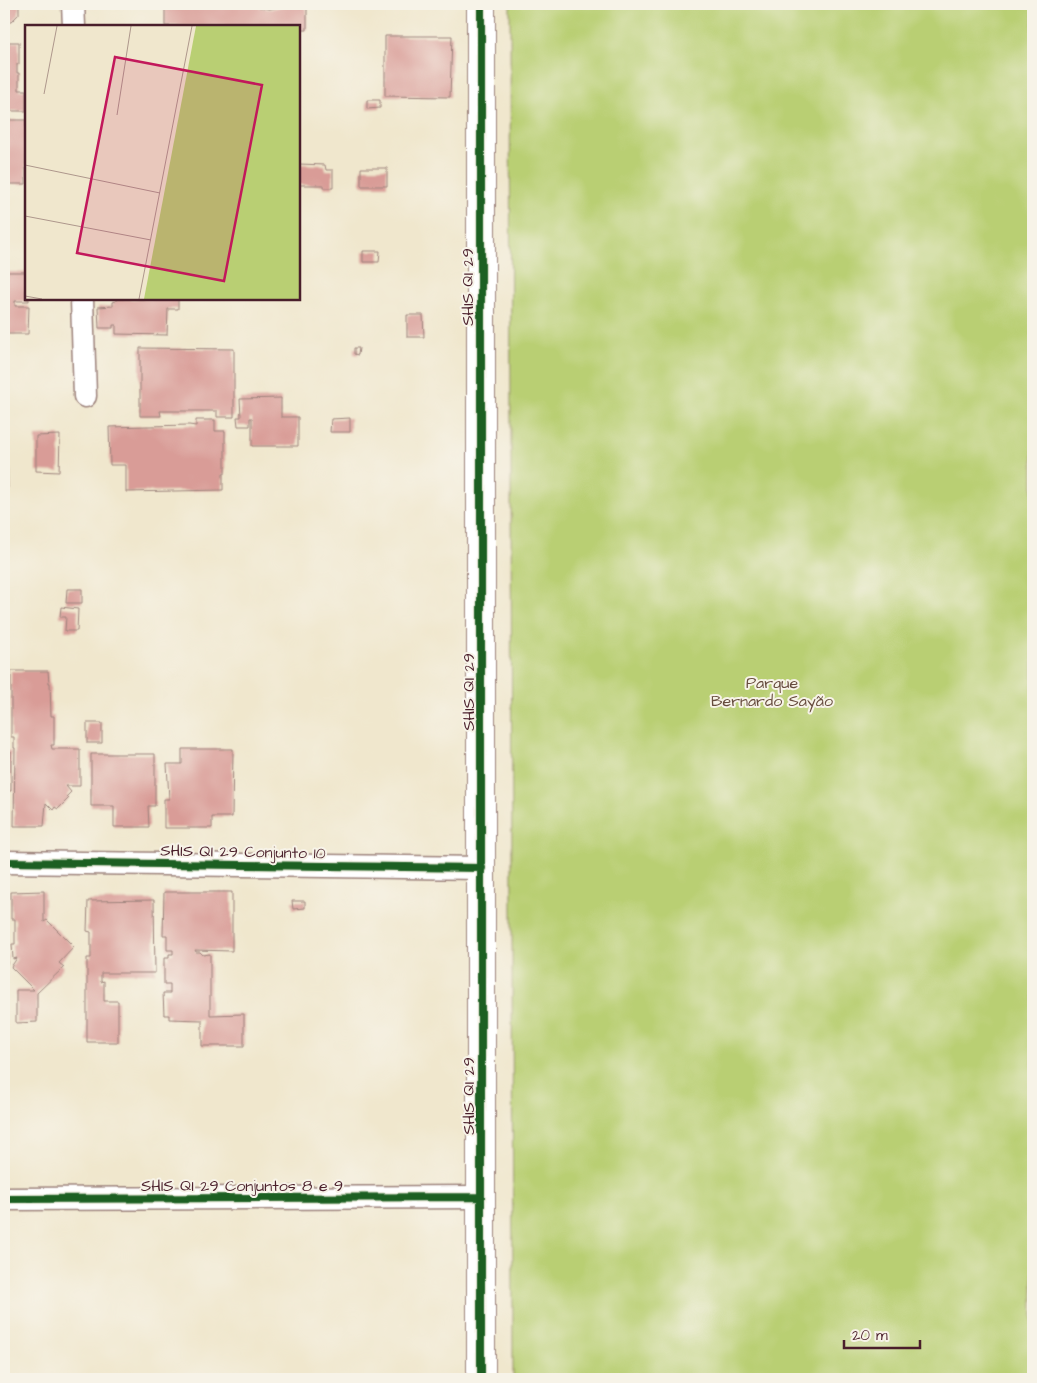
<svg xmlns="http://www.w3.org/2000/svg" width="1037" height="1383" viewBox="0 0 1037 1383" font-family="'Architects Daughter',sans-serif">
	<rect width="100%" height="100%" fill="#f7f3e8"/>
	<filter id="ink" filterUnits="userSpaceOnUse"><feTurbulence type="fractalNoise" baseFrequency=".02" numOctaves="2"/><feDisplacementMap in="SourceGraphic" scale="10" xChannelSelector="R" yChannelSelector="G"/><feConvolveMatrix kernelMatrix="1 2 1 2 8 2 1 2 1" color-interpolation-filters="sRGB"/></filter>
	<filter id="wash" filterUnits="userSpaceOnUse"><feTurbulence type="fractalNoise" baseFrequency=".0096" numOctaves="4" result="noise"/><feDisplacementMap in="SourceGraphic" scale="20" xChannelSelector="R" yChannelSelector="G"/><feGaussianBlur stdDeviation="1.12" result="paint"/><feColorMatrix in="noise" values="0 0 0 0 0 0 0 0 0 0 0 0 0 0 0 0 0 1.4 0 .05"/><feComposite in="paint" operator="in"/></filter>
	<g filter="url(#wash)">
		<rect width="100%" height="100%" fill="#f0e7cd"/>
		<path fill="#b9cf73" stroke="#82774f" d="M510,4h523v1375h-520z"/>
		<g id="blocks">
			<path fill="#d99c97" d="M4,4h15v10l-8,8h-7z
				M165,4h94v3l11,2 13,-3 17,-1 7,4v21h-8v-4h-134z
				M385,36h67l-2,61 -65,-1z
				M4,42h15v22h-2v9h2v17h7v21h-22z
				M367,100h13v8l-13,1z
				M4,120h22v64h-22z
				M299,164l26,1 1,5h7v18h-9v-3h-25z
				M361,168h26v18h-26z
				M363,251h17l-1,11h-16z
				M4,272h22v27h3v2h-14v5h14l-1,28h-24z
				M116,299h62v10h-10l-1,26 -51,-1v-9h-3v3h-14l-1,-21 15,-1v-4l3,-1z
				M407,315h16l1,22h-17z
				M140,348l94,1v68h-17v-6h-57l1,5h-21z
				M354,348h5l-1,7 -4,-1z
				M281,398v19h17v29h-46v-28h-2v8h-12l-1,-9h4l-1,-18z
				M350,418v14h-20l1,-13z
				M196,420h19v11h10v43h-2v16l-97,2v-27h-16l-1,-38 80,-2 7,1z
				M60,435l-1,37 -23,-1v-35z
				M4,440h3l1,48h-4z
				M67,589h15v14h-16z
				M61,607l17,2 -1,22h-12l1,-14h-6z
				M11,671h37l1,12h1l1,33h3v29h-3l1,4h28v37h-14l5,6 -4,4 2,2 -11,11 -3,-2 -2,3 -7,-7 -2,23h-30l1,-78h-1v-11h-3z
				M87,723h15v20h-15z
				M182,749h51l-1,68h-20v11h-48v-29h5l-2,-35h15z
				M11,751v40h-7v-39z
				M91,754h64v52h-7l1,21h-35v-21h-23z
				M44,891v31l3,-2 27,27 -15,16 5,4 -27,26v29l-21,1v-33h18l-23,-23 6,-9 -4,1 -1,-15h3v-25h-4v-27z
				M164,892h68v59l-37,-1 1,2h4l3,3 7,-1v61l34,-1v32h-42v-26l-33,-1v-4h-5l-1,-22h7v-9h-6v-26h5v-4h4v-4h-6v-15h-4z
				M154,900l1,73h-54v9l3,-1v20h14v41h-31v-84h4v-26l-4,-1 1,-30z
				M292,901h13v7l-12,1z
				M4,950l3,2v12h-3z"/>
		</g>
	</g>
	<g filter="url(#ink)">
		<use href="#blocks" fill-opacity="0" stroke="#9d837c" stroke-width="1"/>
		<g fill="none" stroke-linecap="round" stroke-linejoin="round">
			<g stroke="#9d837c" stroke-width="25">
				<path id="minor" d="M73,4l1,22
					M82,299l3,97
					M4,862l478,6
					M4,1199l477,-2"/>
			</g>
			<g stroke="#9d837c" stroke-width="30">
				<path id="tertiary" d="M481,4v1375"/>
			</g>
			<use href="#minor" stroke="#fff" stroke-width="22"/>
			<use href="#tertiary" stroke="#fff" stroke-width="28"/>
			<g stroke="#f7f3e8" stroke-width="11">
				<path id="cycleway" d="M481,4v1375
					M4,862l478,6
					M4,1199l477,-2"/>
			</g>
			<use href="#cycleway" stroke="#1b5e20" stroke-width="8"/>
		</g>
	</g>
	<g text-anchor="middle" stroke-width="4" stroke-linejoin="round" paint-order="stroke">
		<g font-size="16" fill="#4a1f2b" stroke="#f7f3e8">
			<text transform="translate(467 287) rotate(-90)" y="6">SHIS QI 29</text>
			<text transform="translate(468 692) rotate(-90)" y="6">SHIS QI 29</text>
			<text transform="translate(243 851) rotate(1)" y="6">SHIS QI 29 Conjunto 10</text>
			<text transform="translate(468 1096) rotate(-90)" y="6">SHIS QI 29</text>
			<text x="242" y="1191">SHIS QI 29 Conjuntos 8 e 9</text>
		</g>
		<g font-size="16" fill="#664b3d" stroke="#f7f3e8">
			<text x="772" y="688">Parque<tspan x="772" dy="18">Bernardo Sayão</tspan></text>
		</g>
	</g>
	<g transform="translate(25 25)">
		<rect width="275" height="275" fill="#f0e7cd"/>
		<path d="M171,1h104v273h-156z" fill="#b9cf73"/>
		<path fill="none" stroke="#ae978c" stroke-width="1" d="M19,69l13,-68M92,90l14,-89M0,140l135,28M0,191l126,24M0,271l17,3M114,274l53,-273"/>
		<path fill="#c2185b" fill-opacity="0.15" stroke="#c2185b" stroke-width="2.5" d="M90,32l147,28 -38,196 -147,-28z"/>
		<rect width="275" height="275" fill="none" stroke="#4a1f2b" stroke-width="2.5"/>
	</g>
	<rect width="1037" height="1383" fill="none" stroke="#f7f3e8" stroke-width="20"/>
	<path d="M844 1340v8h76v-8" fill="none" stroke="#4a1f2b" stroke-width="2.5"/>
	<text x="852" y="1340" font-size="15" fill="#4a1f2b" stroke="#f7f3e8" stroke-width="4" paint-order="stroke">20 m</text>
</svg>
